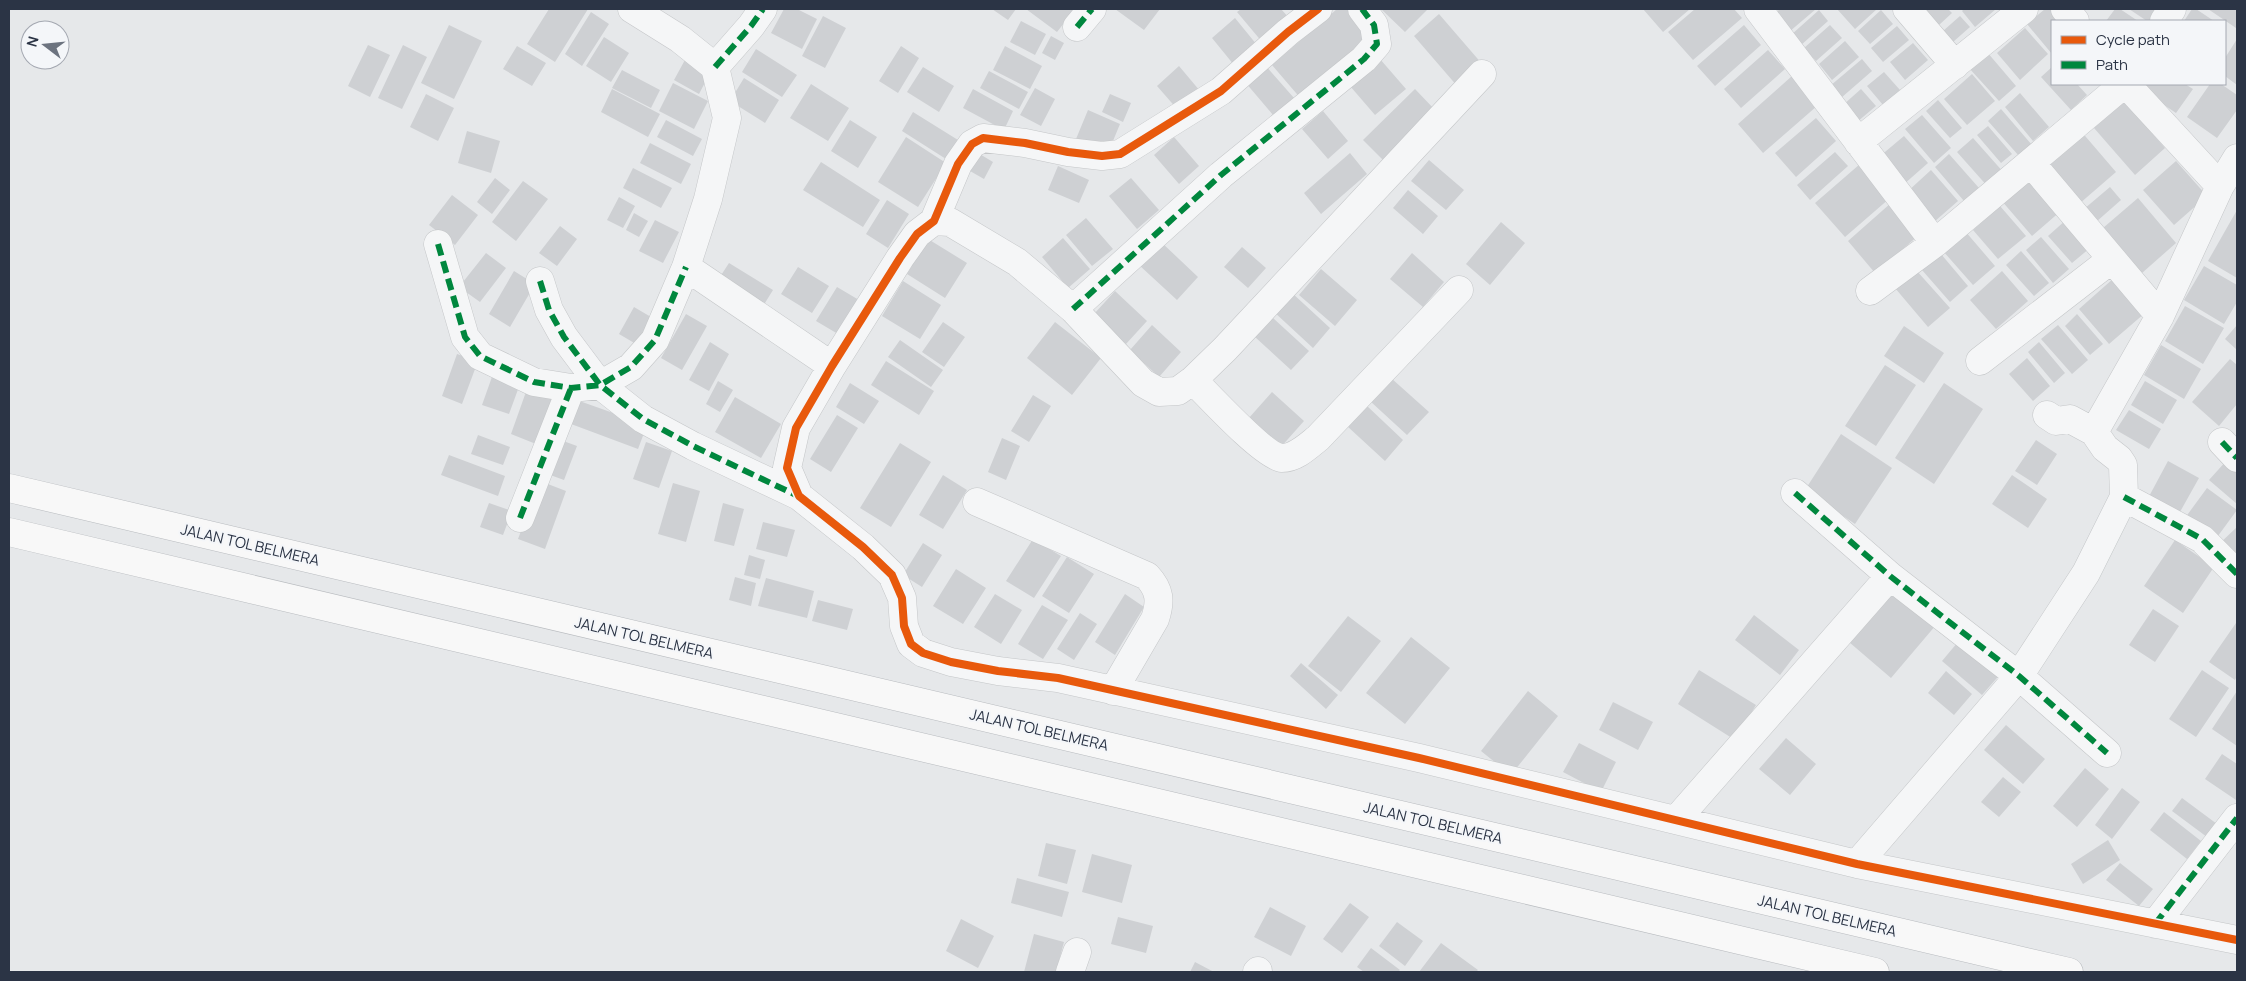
<svg xmlns="http://www.w3.org/2000/svg" width="2246" height="981" viewBox="0 0 2246 981" font-family="Manrope,sans-serif">
	<rect width="100%" height="100%" fill="#e6e8ea"/>
	<path fill="#ced0d3" d="M549,9h39l-33,53 -28,-18z
		M784,9h13l20,10 -15,30 -31,-16z
		M992,9h24l-8,11z
		M1026,9h49l-18,23z
		M1115,9h45l-16,21z
		M1241,9h40l9,10 -27,24 -26,-31z
		M1337,9h12l25,28 -72,63 -30,-35z
		M1381,9h47l-23,23z
		M1643,9h47l-27,23z
		M1695,9h39l8,9 -49,42 -25,-28z
		M1780,9h36l-27,23 -15,-18z
		M1837,9h40l-22,20z
		M1924,9h24l4,4 -13,12z
		M1964,9h32l-21,18 -13,-16z
		M2045,9h7l11,12h-11v33l-25,-30z
		M2115,9h5l18,12h-32z
		M2129,9h31l-9,12h-4z
		M2192,9h4l18,12h-30z
		M2208,9h29v17l-1,2z
		M1819,10l9,11 -28,25 -9,-11z
		M1881,10l12,14 -23,20 -12,-13z
		M591,12l18,12 -27,42 -17,-12z
		M1439,14l44,51 -25,22 -44,-51z
		M823,16l23,12 -21,40 -23,-12z
		M1960,16l10,11 -17,15 -10,-11z
		M1235,18l22,27 -23,20 -22,-27z
		M1021,21l25,13 -11,21 -25,-13z
		M449,25l33,16 -28,58 -33,-16z
		M1744,25l17,20 -46,41 -18,-20z
		M1830,25l12,13 -26,23 -12,-13z
		M1897,26l12,14 -26,22 -12,-14z
		M2025,28l23,26 -28,26 -23,-27z
		M1051,36l13,7 -9,17 -13,-7z
		M604,37l25,16 -18,29 -25,-16z
		M2237,39v46l-12,-9v-18z
		M1845,41l14,16 -27,23 -13,-16z
		M1913,43l15,17 -23,20 -15,-18z
		M368,45l22,10 -20,42 -22,-11z
		M403,45l24,12 -25,52 -24,-11z
		M517,46l29,17 -14,23 -29,-17z
		M901,46l18,12 -21,35 -19,-12z
		M1005,46l37,20 -12,23 -37,-19z
		M756,49l41,26 -15,22 -40,-25z
		M1768,50l17,19 -44,39 -17,-19z
		M1987,52l29,34 -17,15 -30,-33z
		M686,58l25,13 -12,23 -25,-14z
		M1380,59l26,30 -31,26 -25,-29z
		M1862,59l10,12 -31,27 -11,-12z
		M1265,65l29,33 -21,17 -28,-33z
		M1179,66l21,25 -22,19 -21,-24z
		M923,67l31,19 -15,26 -32,-20z
		M2052,67v17h25l10,11 -16,15 -30,-33z
		M622,70l38,20 -9,18 -39,-20z
		M989,71l39,21 -9,17 -39,-21z
		M1884,72l16,18 -17,15 -16,-19z
		M1972,74l23,27 -28,24 -23,-26z
		M1792,76l25,30 -54,47 -25,-29z
		M744,78l35,22 -14,23 -35,-22z
		M673,83l35,18 -14,28 -35,-18z
		M811,84l38,24 -21,33 -38,-23z
		M2142,84h43l8,5 -17,24 -37,-25z
		M2210,84h11l16,11v15l-20,28 -30,-21z
		M1035,88l20,11 -14,27 -21,-11z
		M612,89l48,25 -12,23 -47,-25z
		M973,89l40,22 -9,19 -41,-22z
		M1415,89l21,22 -51,51 -22,-22z
		M1861,89l15,17 -19,16 -14,-17z
		M2020,93l29,34 -16,14 -28,-34z
		M426,94l28,14 -16,33 -28,-14z
		M1110,94l21,9 -8,19 -21,-10z
		M1938,100l24,28 -12,10 -24,-27z
		M2124,101l41,47 -30,27 -41,-47z
		M2001,109l31,36 -13,11 -31,-35z
		M1088,110l32,14 -12,29 -32,-14z
		M1323,111l25,30 -20,18 -26,-30z
		M913,112l45,28 -12,19 -44,-28z
		M1922,115l29,33 -17,15 -29,-34z
		M1816,118l20,23 -40,36 -21,-24z
		M666,120l36,19 -9,17 -36,-19z
		M850,120l27,17 -19,31 -27,-17z
		M1988,126l24,28 -11,9 -24,-28z
		M2080,130l36,42 -37,32 -36,-42z
		M467,131l33,10 -9,32 -33,-10z
		M1904,136l24,27 -25,22 -24,-28z
		M906,137l40,26 -28,44 -40,-25z
		M1174,137l25,29 -20,18 -25,-29z
		M1973,138l32,36 -16,14 -32,-36z
		M650,143l41,21 -10,20 -41,-21z
		M973,150l20,12 -9,17 -21,-12z
		M1835,152l13,14 -38,34 -13,-15z
		M1350,153l17,21 -46,40 -17,-21z
		M1949,154l30,34 -15,13 -29,-34z
		M1429,160l35,30 -18,20 -35,-29z
		M2176,161l31,35 -33,29 -31,-35z
		M821,162l59,38 -17,27 -60,-37z
		M1860,164l30,34 -45,39 -30,-34z
		M1058,166l31,14 -10,23 -31,-13z
		M633,168l39,20 -11,20 -38,-20z
		M1931,170l27,31 -24,21 -27,-30z
		M2031,174l31,36 -30,26 -31,-36z
		M495,178l15,12 -18,24 -15,-12z
		M1131,178l28,32 -22,19 -28,-33z
		M523,181l25,18 -32,42 -24,-19z
		M2110,187l11,13 -25,22 -12,-13z
		M1408,190l30,26 -15,18 -30,-26z
		M452,195l26,20 -23,30 -26,-20z
		M619,197l16,9 -12,22 -16,-8z
		M2138,198l38,45 -34,30 -39,-45z
		M887,200l22,14 -21,34 -22,-14z
		M1891,203l28,32 -44,38 -27,-32z
		M2000,206l26,30 -28,23 -25,-29z
		M2237,210v68l-29,-17z
		M634,213l14,8 -9,16 -13,-7z
		M1086,218l27,31 -21,17 -26,-31z
		M655,220l24,12 -16,31 -24,-12z
		M2066,220l24,28 -18,15 -24,-27z
		M1501,222l24,21 -35,42 -24,-21z
		M560,226l17,13 -20,27 -18,-13z
		M1965,231l30,35 -22,19 -30,-34z
		M2041,237l28,32 -16,14 -27,-33z
		M1063,238l27,31 -22,19 -26,-31z
		M928,239l39,24 -22,35 -38,-24z
		M1160,241l38,36 -21,23 -38,-35z
		M1242,247l24,21 -18,20 -24,-21z
		M2021,251l28,32 -15,13 -28,-31z
		M486,253l20,15 -26,34 -21,-15z
		M1412,253l32,29 -21,25 -33,-28z
		M1941,254l27,32 -18,16 -28,-32z
		M729,263l44,27 -13,21 -44,-28z
		M2204,266l33,19v17l-13,22 -40,-24z
		M798,267l31,19 -17,27 -31,-19z
		M1321,269l36,31 -22,26 -36,-31z
		M1916,270l34,38 -22,19 -33,-39z
		M514,271l21,13 -25,43 -21,-13z
		M2002,271l26,30 -32,28 -26,-29z
		M2114,278l31,35 -36,31 -30,-35z
		M903,281l38,24 -21,34 -38,-23z
		M837,287l22,13 -21,34 -22,-13z
		M1115,291l32,30 -21,23 -32,-30z
		M1291,292l39,36 -17,20 -40,-37z
		M2185,306l39,22 -21,36 -38,-23z
		M634,307l17,10 -15,27 -17,-10z
		M686,314l21,12 -25,44 -21,-12z
		M2077,314l26,30 -13,11 -25,-29z
		M1273,318l36,33 -18,19 -36,-33z
		M943,322l22,15 -21,30 -22,-15z
		M1055,322l46,36 -29,37 -45,-37z
		M1152,325l29,27 -22,25 -29,-27z
		M2058,325l30,35 -16,14 -31,-35z
		M2237,325v25l-12,-11z
		M1904,326l40,27 -20,30 -40,-27z
		M900,340l43,30 -12,17 -43,-30z
		M710,342l19,12 -20,37 -20,-11z
		M2039,342l26,31 -11,10 -26,-31z
		M2161,345l40,24 -17,30 -40,-24z
		M457,354l21,7 -16,43 -20,-8z
		M2027,358l23,28 -17,15 -24,-27z
		M2230,359l7,6v39l-18,22 -27,-24z
		M886,361l48,30 -15,24 -48,-30z
		M1885,365l31,20 -40,61 -31,-20z
		M493,374l27,10 -11,30 -27,-9z
		M1391,378l38,34 -22,23 -37,-34z
		M718,381l15,9 -13,22 -14,-8z
		M2145,381l32,19 -14,24 -32,-19z
		M850,383l29,18 -15,23 -28,-17z
		M1944,383l39,26 -49,75 -39,-26z
		M527,389l26,9 -17,46 -25,-10z
		M1272,392l32,29 -24,27 -32,-29z
		M1033,395l18,11 -22,36 -18,-11z
		M735,397l46,27 -20,34 -46,-26z
		M571,398l76,27 -9,24 -75,-28z
		M1366,405l37,35 -18,21 -38,-35z
		M2129,410l32,19 -12,20 -33,-19z
		M837,415l21,13 -27,44 -21,-13z
		M1841,434l51,34 -37,56 -50,-34z
		M478,435l32,12 -7,18 -32,-11z
		M555,438l22,8 -13,34 -22,-8z
		M1002,438l18,8 -14,34 -18,-8z
		M2036,440l21,14 -20,31 -22,-14z
		M646,442l26,9 -13,37 -26,-9z
		M900,443l31,19 -40,65 -31,-19z
		M449,455l56,21 -7,20 -57,-21z
		M2227,460l10,9v35l-28,-24z
		M2168,461l31,17 -23,41 -30,-17z
		M943,475l24,15 -24,39 -24,-14z
		M2012,475l35,24 -19,29 -36,-24z
		M540,481l26,10 -21,58 -27,-10z
		M673,483l27,8 -14,51 -28,-8z
		M2207,488l30,22 -22,30 -30,-22z
		M489,503l23,8 -9,24 -23,-8z
		M723,503l21,6 -10,37 -20,-5z
		M763,522l32,8 -8,27 -31,-8z
		M2237,527v38l-19,-20z
		M1033,539l28,17 -27,42 -28,-17z
		M2175,540l39,27 -31,46 -39,-27z
		M923,543l19,12 -20,32 -19,-12z
		M749,555l16,5 -5,19 -16,-4z
		M1067,557l27,17 -25,39 -27,-17z
		M956,569l30,19 -23,36 -30,-18z
		M735,577l21,6 -5,23 -22,-6z
		M766,578l48,13 -7,27 -49,-12z
		M1894,589l42,36 -45,53 -42,-36z
		M995,594l27,16 -21,34 -27,-17z
		M1125,594l19,13 -29,48 -20,-13z
		M818,600l35,9 -6,21 -35,-9z
		M1042,605l26,15 -25,39 -25,-15z
		M2153,609l26,17 -24,36 -26,-17z
		M1080,613l17,11 -23,36 -17,-11z
		M1754,615l45,35 -19,25 -45,-35z
		M1348,616l33,25 -40,51 -33,-26z
		M2236,623l1,1v52l-2,4 -26,-18z
		M1963,636l40,35 -21,24 -40,-34z
		M1411,637l39,31 -45,56 -39,-31z
		M1301,663l37,32 -12,14 -36,-33z
		M1699,670l57,35 -21,35 -57,-36z
		M2202,670l27,18 -33,49 -27,-18z
		M1946,671l26,23 -18,21 -26,-22z
		M1528,691l30,25 -47,59 -30,-24z
		M2237,691v55l-25,-17z
		M1613,702l40,20 -15,28 -39,-20z
		M2006,725l39,34 -22,25 -39,-34z
		M1786,738l30,26 -26,31 -31,-26z
		M1579,743l37,19 -15,30 -38,-20z
		M2222,754l15,10 -1,36 -31,-21z
		M2085,768l24,21 -32,38 -24,-21z
		M2003,777l18,15 -22,25 -18,-15z
		M2122,788l18,14 -28,37 -17,-14z
		M2182,798l35,26 -10,13 -35,-26z
		M2164,812l37,29 -14,18 -37,-29z
		M2108,840l12,20 -37,24 -12,-20z
		M1046,843l30,7 -9,34 -29,-8z
		M1092,854l40,11 -10,38 -40,-11z
		M2120,863l33,26 -14,17 -33,-26z
		M1017,878l52,14 -7,25 -51,-14z
		M1350,903l19,14 -27,36 -19,-14z
		M1270,907l36,19 -15,30 -37,-19z
		M1118,917l35,9 -7,27 -35,-9z
		M961,919l33,17 -16,32 -32,-17z
		M1397,922l26,19 -18,25 -26,-20z
		M1034,934l30,8 -8,30h-32z
		M1441,943l37,27 -2,2h-57z
		M1371,948l29,22 -2,2h-34l-7,-5z
		M1195,962l19,10h-24z"/>
	<g fill="none" stroke-linecap="round" stroke-linejoin="round">
		<g stroke="#c4c6c8" stroke-width="29">
			<path id="street" d="M1318,9l-30,23 -67,59 -101,63 -18,2 -34,-4 -43,-9 -42,-5 -11,6 -14,20 -24,57 -17,13 -17,24 -68,108 -36,62 -9,40 12,28 64,51 29,28 10,23 2,28 7,18 12,9 28,9 47,9 60,7 361,80 438,106 380,76
				M1758,9l177,234
				M1907,9l48,56
				M2065,9l10,12
				M2164,21l8,-12
				M1077,27l15,-18
				M715,67l36,-41 12,-17
				M2126,84l94,102
				M1858,142l166,-133
				M2031,163l129,153
				M934,221l16,1 67,40 56,47 70,74 16,9 19,-1 15,-11 32,-31 257,-275
				M438,244l27,93 15,19 54,26 37,6 29,-3 31,-18 24,-27 31,-73 22,-68 19,-81 -12,-51 -35,-28 -48,-30
				M686,267l146,99
				M540,281l9,29 15,27 36,48 43,34 50,27 106,50
				M1870,291l65,-48 189,-159
				M1073,309l148,-134 143,-116 13,-15 -3,-19 -12,-16
				M1980,361l132,-102
				M1193,380c15,15 72,77 89,78 14,0 26,-12 36,-20l141,-148
				M2047,415l9,6 14,-2 24,13
				M2222,442l15,16
				M1795,493l95,83 129,100 88,77
				M2124,497l78,42 35,35
				M977,502l170,74c13,14 14,25 8,43l-42,72
				M520,518l51,-130
				M1676,820l214,-244
				M1857,864l162,-188 67,-103 38,-76 -1,-32 -4,-6 -14,-11 -11,-16 66,-116 60,-130 17,-28
				M2155,924l82,-106
				M1070,972l7,-20
				M1257,972l1,-1"/>
		</g>
		<g stroke="#b8bbbf" stroke-width="29">
			<path id="highway" d="M9,488l2060,484
				M9,532l1866,440"/>
		</g>
		<use href="#street" stroke="#f5f6f7" stroke-width="28"/>
		<use href="#highway" stroke="#f8f8f8" stroke-width="28"/>
		<path stroke="#00873e" stroke-width="6" stroke-dasharray="12 6" stroke-linecap="butt" d="M1077,27l15,-18
			M715,67l36,-41 12,-17
			M438,244l27,93 15,19 54,26 37,6 29,-3 31,-18 24,-27 31,-73
			M540,281l9,29 15,27 36,48 43,34 50,27 105,50
			M1073,309l148,-134 143,-116 13,-15 -3,-19 -12,-16
			M2222,442l15,16
			M1795,493l95,83 129,100 88,77
			M2124,497l78,42 35,35
			M520,518l51,-130
			M2155,924l82,-106"/>
		<g stroke="#f4f6f9" stroke-width="11">
			<path id="cycleway" d="M1318,9l-30,23 -67,59 -101,63 -18,2 -34,-4 -43,-9 -42,-5 -11,6 -14,20 -24,57 -17,13 -17,24 -68,108 -36,62 -9,40 12,28 64,51 29,28 10,23 2,28 7,18 12,9 28,9 47,9 60,7 361,80 438,106 380,76"/>
		</g>
		<use href="#cycleway" stroke="#e8590c" stroke-width="8"/>
	</g>
	<g text-anchor="middle" stroke-width="4" stroke-linejoin="round" paint-order="stroke">
		<g font-size="15" fill="#2b3445" stroke="#f4f6f9">
			<text transform="translate(250 545) rotate(13)" y="5">JALAN TOL BELMERA</text>
			<text transform="translate(644 638) rotate(13)" y="5">JALAN TOL BELMERA</text>
			<text transform="translate(1039 730) rotate(13)" y="5">JALAN TOL BELMERA</text>
			<text transform="translate(1433 823) rotate(13)" y="5">JALAN TOL BELMERA</text>
			<text transform="translate(1827 916) rotate(13)" y="5">JALAN TOL BELMERA</text>
		</g>
	</g>
	<rect width="2246" height="981" fill="none" stroke="#2b3445" stroke-width="20"/>
	<rect x="2051" y="20" width="175" height="65" fill="#f4f6f9" stroke="#a4a8b1"/>
	<rect x="2061" y="36" width="25" height="8" fill="#e8590c" stroke="#a4a8b1"/>
	<text x="2096" y="45" font-size="15" fill="#2b3445">Cycle path</text>
	<rect x="2061" y="61" width="25" height="8" fill="#00873e" stroke="#a4a8b1"/>
	<text x="2096" y="70" font-size="15" fill="#2b3445">Path</text>
	<g transform="translate(45 45) rotate(286)"><circle r="24" fill="#f4f6f9" stroke="#a4a8b1"/>
	<path d="M0-4L9 19L0 12L-9 19Z" fill="#6c737f"/>
	<text y="-8" font-size="14" font-weight="bold" text-anchor="middle" fill="#2b3445">N</text>
	</g>
</svg>
